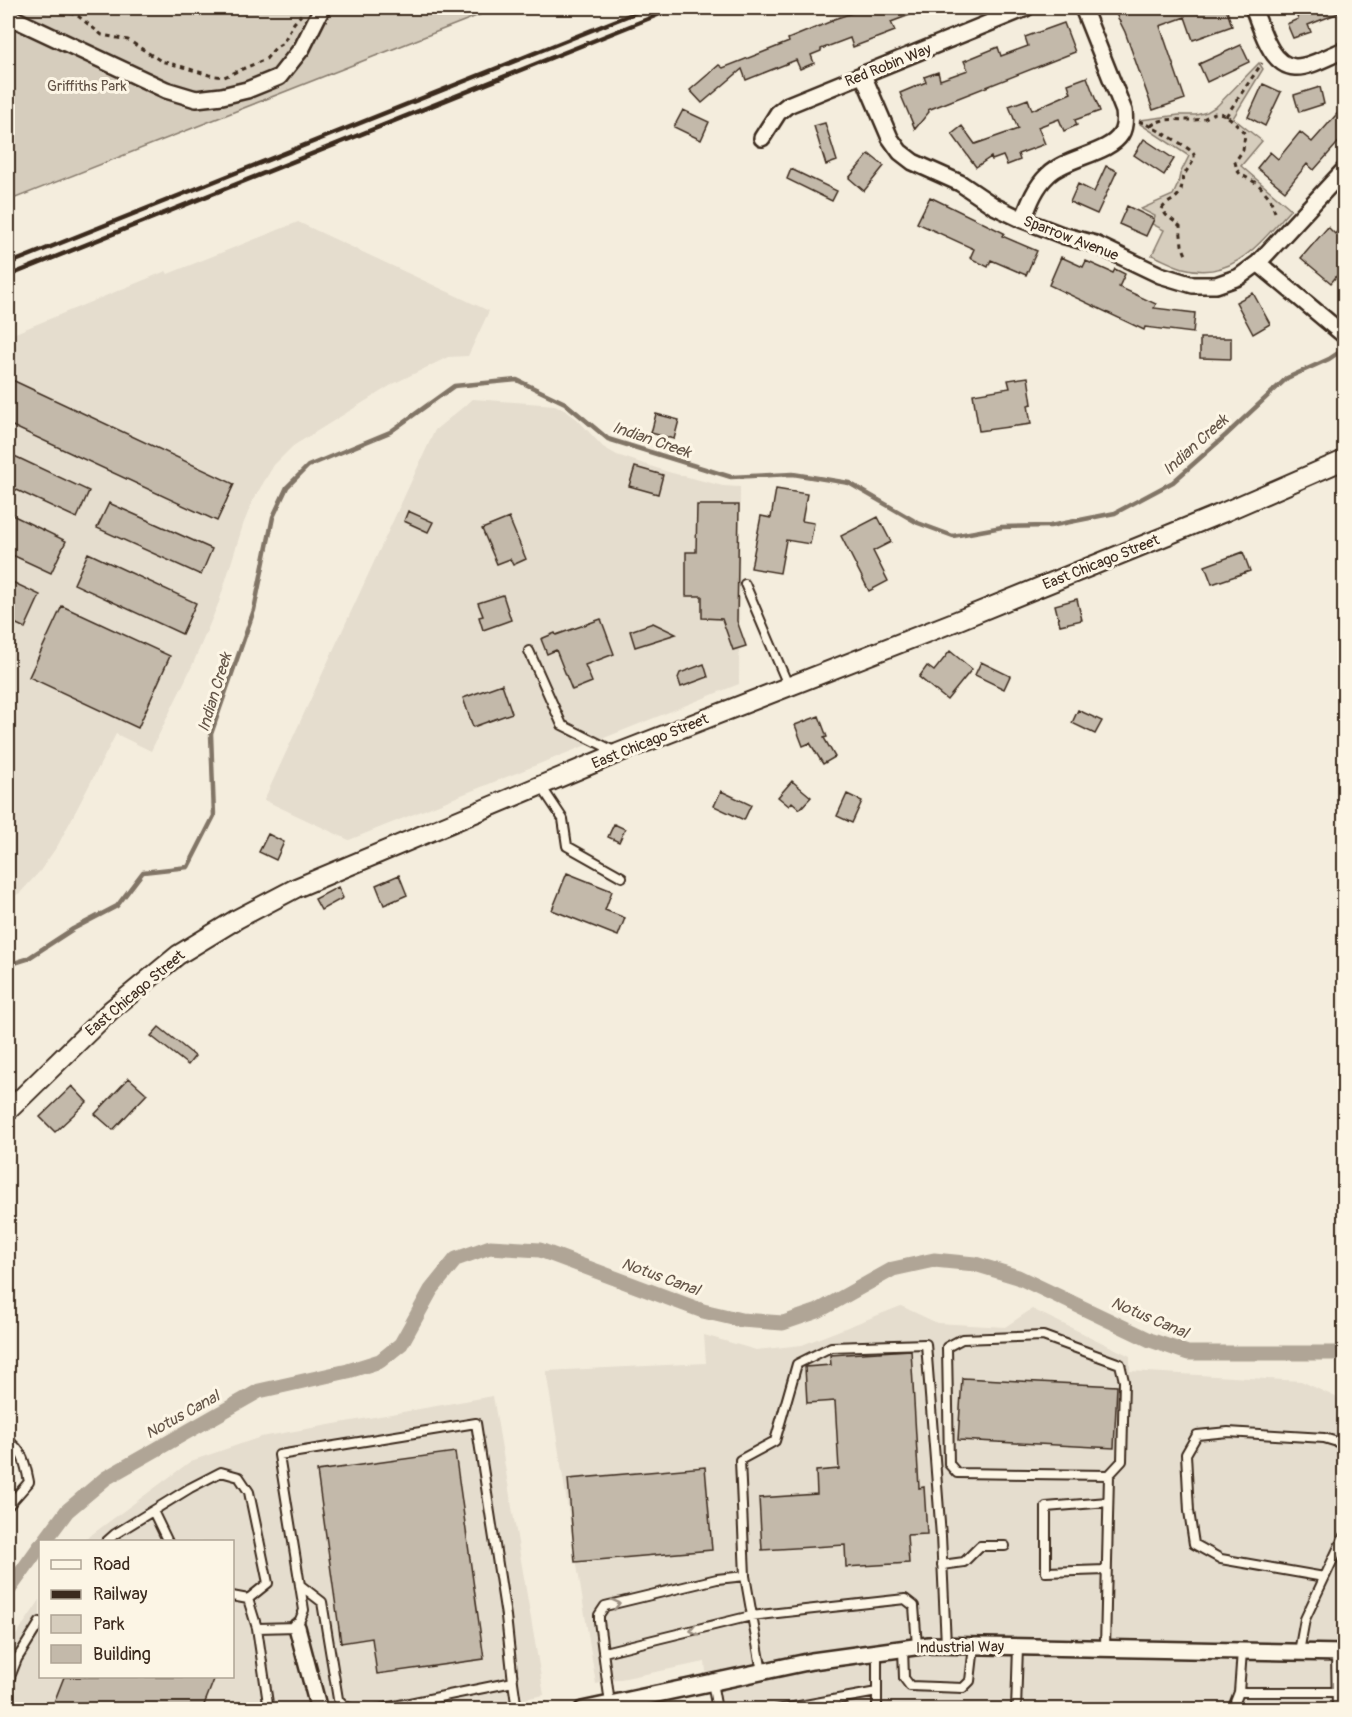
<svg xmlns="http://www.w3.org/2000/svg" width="1352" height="1717" viewBox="0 0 1352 1717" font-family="Pangolin,sans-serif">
	<rect width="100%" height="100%" fill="#f4eddd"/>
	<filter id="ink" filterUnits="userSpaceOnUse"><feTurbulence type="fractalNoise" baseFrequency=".0167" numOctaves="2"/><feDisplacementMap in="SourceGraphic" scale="12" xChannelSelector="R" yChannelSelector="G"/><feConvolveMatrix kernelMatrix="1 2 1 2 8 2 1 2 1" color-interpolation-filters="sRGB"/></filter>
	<g filter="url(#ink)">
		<path fill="#e5ddce" d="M298,222l191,89 -21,45 -20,1 -55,27 -100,62 -19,19 -21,35 -10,25 -24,77 -27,64 -41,85 -35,-17 -58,111 -18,26 -20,22 -12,6v-563l158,-65 2,3z
			M473,399l82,6 11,6 11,8 26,28 14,8 51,17 55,14 17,1 -1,197 -390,156 -85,-40 171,-370z
			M901,1306l36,17 68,4 27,-18 98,47v15l171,10 43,20v308h-634l-5,-47 -109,22 -50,-313 160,-8 -2,-28 52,15 46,-5z
			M493,1396l51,299 -73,15h-463v-63l32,-47v76h192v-134l-149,-1 108,-80 70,-24z"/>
		<path fill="#d6cdbd" stroke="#887c6e" stroke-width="1.5" d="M8,8h489l-489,193z
			M1259,63l4,6 -30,49 29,23 -21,25 50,43c-30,32 -57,73 -108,59 -11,-3 -21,-9 -31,-13l12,-25 -12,-6 3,-8 -14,-7 32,-14 5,-11 2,-10 9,-18 -49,-32 1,-4 38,-5h17l11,-3 10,-6z"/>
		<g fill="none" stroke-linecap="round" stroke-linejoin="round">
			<path stroke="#817466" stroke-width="4.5" d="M8,965l19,-6 46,-30 44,-23 26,-34 45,-5 26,-51 -3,-82 43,-124 19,-93 14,-30 21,-21 82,-34 64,-46 63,-6 48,23 43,36 123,38 62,-3 56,9 69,40 35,13 49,-9 48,-1 65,-13 58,-31 53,-47 61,-57 42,-19 15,-10"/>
			<path stroke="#b0a596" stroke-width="15" d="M44,1542l23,-31 39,-33 153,-87 89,-20 32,-10 21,-17 30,-54 25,-31 34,-12 50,3 163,61 38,9 42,3 35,-12 75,-42 41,-9 41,4 43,13 132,63 38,13h156
				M8,1591l32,-45"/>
		</g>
		<path fill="#c3b9aa" stroke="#3b2a1e" stroke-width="1.5" d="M867,8l59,1 -35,13 4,9 -42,16 -3,-9 -29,11v2l-10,4 3,8 -14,6 -4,-9 -50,20 -4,-11 -40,34 -12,-13 29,-25 4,3 66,-26 -1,-3 44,-18 -1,-1z
			M1113,8h113l6,18 -39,14 -8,-23 -25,9 25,73 -32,11 -28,-78z
			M1293,8h51v3l-36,14 3,7 -18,6 -6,-14 11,-5z
			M1064,23l11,29 -147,58 1,2 -14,17 -15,-36 26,-11 -2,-5 14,-5 2,8 28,-10 -4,-9 34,-14 3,9 27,-10 -3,-9z
			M1241,45l8,17 -42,20 -8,-18z
			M1087,77l13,34 -25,9 2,5 -13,6 -5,-12 -21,8 7,17 -27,10 2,6 -13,5 -4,-9 -11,4 -1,-3 -15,10 -24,-33 10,-8 13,18 43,-15 -9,-23 19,-7 4,11 39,-17 -3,-9z
			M1263,84l18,8 -16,34 -17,-9z
			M1320,87l4,17 -25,8 -5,-17z
			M1344,106v30l-30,34 -7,-6 -22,27 -28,-23 13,-16 8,7 22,-27 12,10z
			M683,110l26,12 -8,18 -27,-13z
			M825,123l12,38 -11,4 -12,-39z
			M1144,139l30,20 -10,16 -30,-20z
			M869,154l15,12 -20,25 -15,-13z
			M1106,166l11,5 -20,43 -27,-12 8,-18 16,8z
			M791,169l46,22 -5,10 -45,-22z
			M930,197l74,36 -2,3 35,15 -11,24 -35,-15 -3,7 -18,-9 4,-9 -57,-26z
			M1127,206l27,13 -8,17 -27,-12z
			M1344,224v33l-6,7 5,4 -12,15 -30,-25 27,-31 7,7z
			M1061,257l22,10 3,-6 27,12 2,-4 10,5 -6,13 37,17 -2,4 41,5 -2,20 -48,-6 -1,3 -95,-45z
			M1253,293l17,31 -17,10 -17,-32z
			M1200,338h31v21l-31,-1z
			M1028,377l4,27 -4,1 3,19 -52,7 -6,-37 37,-6 -2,-8z
			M8,378l226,106 -17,37 -209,-97z
			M656,414l23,6 -5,19 -23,-6z
			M8,453l81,38 -12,27 -69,-32z
			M635,467l28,8 -5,19 -29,-8z
			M776,489l31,5 -5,27 12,2 -4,21 -24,-4 -6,33 -29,-5 10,-52 10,2z
			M109,503l103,46 -11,26 -104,-47z
			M697,505h42l-2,116 9,25 -13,4 -11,-31 -20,-1v-22h-16v-44h10z
			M408,511l25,11 -5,10 -24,-11z
			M8,513l58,28 -15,32 -43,-20z
			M878,517l13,25 -18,9 15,30 -19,10 -28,-55z
			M509,518l17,41 -13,6 -3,-6 -13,5 -15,-35z
			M1243,552l7,19 -38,13 -7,-18z
			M88,553l108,50 -14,31 -108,-50z
			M8,580l32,15 -15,33 -17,-8z
			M503,595l8,25 -28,10 -4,-13 4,-1 -5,-13z
			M1077,599l5,21 -22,5 -5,-20z
			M62,606l108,50 -32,72 -109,-51z
			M601,619l13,35 -29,11 7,17 -20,8 -16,-40 -9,4 -6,-15 14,-6 1,2z
			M653,623l23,11 -41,13 -5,-16z
			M950,651l22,18 -25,31 -28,-23 8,-11 7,5z
			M981,662l29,14 -6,13 -29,-14z
			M704,664l4,13 -27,10 -3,-9 2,-5z
			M502,684l10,29 -39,14 -10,-29z
			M1078,710l24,11 -7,13 -23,-11z
			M819,716l8,21 -3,1 11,19 -12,7 -13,-21 -7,3 -8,-21z
			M792,781l19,16 -11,12 -8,-7 -3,4 -11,-9z
			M721,791l30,14 -7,15 -30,-14z
			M847,794l15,7 -10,22 -15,-7z
			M614,824l11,5 -6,13 -11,-5z
			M268,834l16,8 -8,18 -17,-8z
			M567,873l45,18 -7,19 20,8 -7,18 -66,-26z
			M399,875l8,20 -23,10 -8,-20z
			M338,887l5,11 -22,12 -6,-11z
			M159,1027l36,29 -7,9 -37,-29z
			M129,1078l18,16 -34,36 -18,-16z
			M72,1086l15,16 -32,30 -15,-15z
			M911,1350l8,138 5,-1 3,47 -20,1 2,28 -63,4 -1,-22 -83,5 -3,-52 58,-4 -1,-23 23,-2 -4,-68 -28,2 -2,-36 26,-2 -1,-10z
			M962,1378l155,8 -3,62 -156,-8z
			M455,1452l29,207 -107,15 -5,-36 -31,5 -24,-172z
			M705,1467l7,83 -137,12 -7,-83z
			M64,1677h151l-13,33h-151z"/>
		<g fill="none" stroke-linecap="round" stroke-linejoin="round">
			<g stroke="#3b2a1e" stroke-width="12">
				<path id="service" d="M745,584l43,101
					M529,651l33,74 52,26
					M541,786l22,33 4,27 55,31
					M8,1441c15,8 18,26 21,41l-21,24
					M153,1511l15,31
					M106,1542l9,-8 75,-46 31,-16 18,5 10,15 19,91 -20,16 9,29 40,-1 7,-17 -25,-155 197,-32 30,193 7,66 -138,28
					M942,1565l22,-3 16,-16h25
					M1106,1570l-60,2v-65l62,-5
					M1324,1577l-103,-18 -27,-15 -5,-33 -3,-57 11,-19 31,-3 96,6 20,6
					M300,1585l22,17 16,97 7,7 10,4
					M232,1596l16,3
					M257,1628l12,82
					M903,1648l1,30 6,8 53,2 7,-7 4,-35
					M1105,1648l4,-173 -152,-2 -8,-9 -2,-117 15,-8 81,-3 77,28 4,17 -2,80 -13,14
					M604,1652l147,-36 154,-17 9,7 3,40
					M877,1652v58
					M1299,1652l6,-33 39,-83
					M1336,1653l1,57
					M762,1672l-17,-96 -5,-116 35,-19 22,-77 34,-17 95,-3 15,192 5,109
					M8,1682l9,-23 23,-37
					M513,1682l4,28
					M712,1682l5,28
					M1239,1692h98
					M610,1704l-11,-83v-6l6,-9 112,-27 28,-3
					M777,1710l100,-18
					M1016,1710l2,-64
					M1232,1710l7,-18 3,-41"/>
			</g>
			<g stroke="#3b2a1e" stroke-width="20">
				<path id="minor" d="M1253,8c8,18 17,58 42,59 14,1 36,-12 49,-17
					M8,16l158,74 30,9 26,-3 25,-6 32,-13 23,-29 20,-40
					M863,75l27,63 10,14 13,10 47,21 34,23 29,14 39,15 33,9 65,31 33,10h23l23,-8 19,-14 86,-93
					M762,138l16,-25 10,-8 238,-97
					M1023,220c6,-16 12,-33 25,-45 18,-18 61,-21 73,-41 4,-7 4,-15 3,-23l-41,-103
					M1258,263l86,72
					M297,1627l22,83
					M582,1710l230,-49 117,-16 415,8"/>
			</g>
			<g stroke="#3b2a1e" stroke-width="22">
				<path id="tertiary" d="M8,1111l103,-101 67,-55 59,-36 59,-31 322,-135 336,-131 268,-109 122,-53"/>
			</g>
			<path stroke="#3b2a1e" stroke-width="3" stroke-dasharray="4.5 4.5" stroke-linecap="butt" d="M43,11l20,-1 15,6 24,19 26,5 33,21 22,6 26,8 15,2 42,-18 10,-12 7,-4 11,-20 7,-8
				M1226,116l36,-53
				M1139,121c8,3 54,27 55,34 1,8 -8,14 -10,21 -3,6 -1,12 -5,18 -5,7 -13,8 -17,15l4,6 14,11 2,19 4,10
				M1151,126c14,-12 34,-3 51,-7 6,-1 10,-7 17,-6 9,1 21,14 26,21l-2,16 -8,12 2,8 3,4 18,10 12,14 5,14"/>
			<use href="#service" stroke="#fcf5e5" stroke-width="8"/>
			<use href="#minor" stroke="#fcf5e5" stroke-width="15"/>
			<use href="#tertiary" stroke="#fcf5e5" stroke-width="18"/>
			<path stroke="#3b2a1e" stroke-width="4.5" d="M8,264l639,-256
				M8,276l667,-268"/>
		</g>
		<defs><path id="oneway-chevron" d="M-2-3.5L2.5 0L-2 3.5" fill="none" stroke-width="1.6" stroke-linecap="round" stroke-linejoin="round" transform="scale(1.5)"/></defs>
		<g stroke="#9c9082">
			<use href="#oneway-chevron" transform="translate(616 1604) rotate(-14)"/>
			<use href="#oneway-chevron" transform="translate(694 1630) rotate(167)"/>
		</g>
	</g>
	<g text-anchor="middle" stroke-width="6" stroke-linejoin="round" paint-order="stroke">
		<g font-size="15" fill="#3b2a1e" stroke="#fcf5e5">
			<text transform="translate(888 65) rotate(-22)" y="5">Red Robin Way</text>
			<text transform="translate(1071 238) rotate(21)" y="5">Sparrow Avenue</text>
			<text transform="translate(1101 562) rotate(-22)" y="5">East Chicago Street</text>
			<text transform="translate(650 741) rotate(-22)" y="5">East Chicago Street</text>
			<text transform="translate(135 993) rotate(-40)" y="5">East Chicago Street</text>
			<text transform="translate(960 1647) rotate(-1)" y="5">Industrial Way</text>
		</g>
		<g font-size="15" fill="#625346" stroke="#fcf5e5">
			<text x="87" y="91">Griffiths Park</text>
		</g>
		<g font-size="16" font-style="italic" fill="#645548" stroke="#fcf5e5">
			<text transform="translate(652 439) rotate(19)" y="6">Indian Creek</text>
			<text transform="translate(1195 444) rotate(-42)" y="6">Indian Creek</text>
			<text transform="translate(214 692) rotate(-73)" y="6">Indian Creek</text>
			<text transform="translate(661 1276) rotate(20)" y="6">Notus Canal</text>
			<text transform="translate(1150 1317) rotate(23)" y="6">Notus Canal</text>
			<text transform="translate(182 1414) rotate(-29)" y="6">Notus Canal</text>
		</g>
	</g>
	<rect width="1352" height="1717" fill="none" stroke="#fcf5e5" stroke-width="30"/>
	<rect x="15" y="15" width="1322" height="1687" fill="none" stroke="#3b2a1e" stroke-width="2" filter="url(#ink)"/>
	<rect x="39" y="1540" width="195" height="138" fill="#fcf5e5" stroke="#afa495" stroke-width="1.5"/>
	<rect x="51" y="1560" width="30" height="9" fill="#fcf5e5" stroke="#afa495" stroke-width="1.5"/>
	<text x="93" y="1570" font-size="18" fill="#3b2a1e">Road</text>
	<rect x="51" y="1590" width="30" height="9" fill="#3b2a1e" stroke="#afa495" stroke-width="1.5"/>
	<text x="93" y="1600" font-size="18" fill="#3b2a1e">Railway</text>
	<rect x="51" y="1615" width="30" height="18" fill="#d6cdbd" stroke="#afa495" stroke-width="1.5"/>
	<text x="93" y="1630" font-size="18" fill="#3b2a1e">Park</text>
	<rect x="51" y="1645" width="30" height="18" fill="#c3b9aa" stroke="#afa495" stroke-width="1.5"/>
	<text x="93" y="1660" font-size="18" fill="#3b2a1e">Building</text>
</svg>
